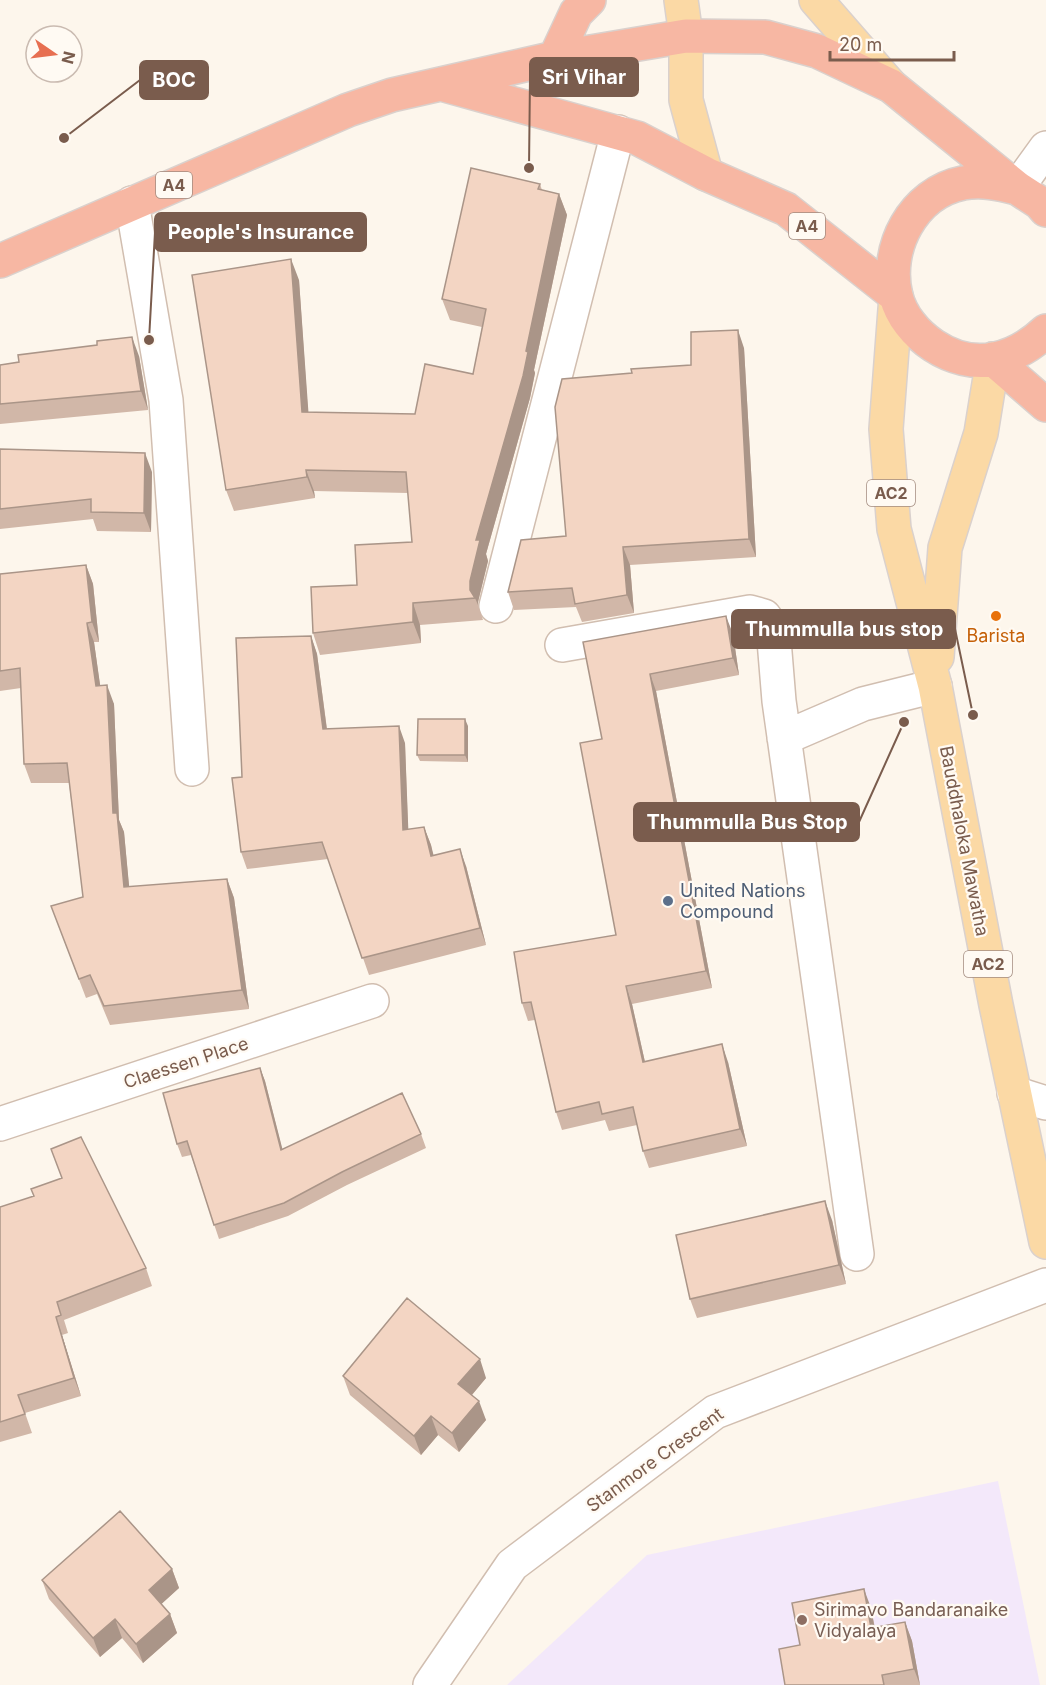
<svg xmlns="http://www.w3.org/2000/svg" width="1046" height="1685" viewBox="0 0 1046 1685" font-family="Inter,sans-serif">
	<rect width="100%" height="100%" fill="#fdf6ec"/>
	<path fill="#f3e8fa" d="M998,1481l42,204h-533l140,-130z"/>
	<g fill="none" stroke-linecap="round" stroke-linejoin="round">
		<g stroke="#d1beb0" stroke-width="36">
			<path id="minor" d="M1017,188l29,-40
				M132,203l34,197 26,369
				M496,606l122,-474
				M562,645l188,-33 14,4 9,12 6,73 78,553
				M784,738l79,-34 72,-18
				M1014,1093l32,10
				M0,1124l372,-123
				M430,1685l82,-120 203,-153 331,-127"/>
		</g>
		<g stroke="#dad1cd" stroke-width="36">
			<path id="major" d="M681,0l5,36v64l20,74
				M816,0l75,86
				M896,296l-10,133 8,100 41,157 61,319 50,237
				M937,657l8,-109 36,-115 12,-74"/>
		</g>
		<g stroke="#dad1cd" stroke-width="36">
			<path id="highway" d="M555,58l21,-45 13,-13
				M441,84l196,54 69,36 80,35 110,87
				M1017,188c-19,-5 -35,-8 -54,-5 -50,10 -79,65 -67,113 10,39 57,72 99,63 20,-4 36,-14 51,-28
				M0,261l348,-151 44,-15 163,-37 131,-22 79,1 52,14 74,35 126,102 23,15 6,7
				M993,359l53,46"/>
		</g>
		<use href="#minor" stroke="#fff" stroke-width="33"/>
		<use href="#major" stroke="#fbd9a5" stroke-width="33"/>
		<use href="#highway" stroke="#f7b7a3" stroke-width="33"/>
	</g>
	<path fill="#d1b7a8" d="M540,184l2,6 17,4 8,21 -33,155 1,3 -5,25 -44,156 2,7 -10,41v3l5,15 -63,5 1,18 -101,12 -7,-22 44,-48 55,-43 -4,-49 -94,-2 1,7 -81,13 -8,-21 73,-210 9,133 107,1 58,-40 9,-47 -32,-7 -8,-21z
		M744,348l12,209 -126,8 4,48 -52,9 -6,-15 -62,3 -6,-18 58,-56 66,-163 59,-8z
		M139,356l9,54 -148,14v-59l19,-3z
		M0,449l152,23 -1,60 -54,-1 -4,-12 -93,10z
		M86,565l7,19 6,58h-5l6,44 14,18 5,116 5,12 5,55 98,-8 7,19 15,111 -139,16 -13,-31 -11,4 -35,-92 32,-9 -14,-114h-38l-7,-19 -3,-76 -21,3v-117z
		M733,634l6,41 -83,16 56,297 -80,16 13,58h83l19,84 -98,22 -6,-17 -6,-26 -28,6 -4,-11 -43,10 -6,-18 -21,-92 -7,1 -6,-18 94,-68 -14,-196 -19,-97z
		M311,636l6,18 10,75 78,14 3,87 16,-3 7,18 2,11 33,10 20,79 -117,30 -41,-116 -81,10 -6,-17 1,-75z
		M468,726v36l-48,-1 -3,-6z
		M260,1068l5,13 17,68 139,-15 5,14 -79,37 -59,31 -69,23 -28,-84 -9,2 -5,-13z
		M0,1207l146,61 6,18 -88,34 4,13 -6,2 19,61 -56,17 7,20 -32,9z
		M832,1220l14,64 -149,34 -7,-19z
		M343,1376l143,2 -14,17 14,25 -27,32 -21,-17 -17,20 -71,-60z
		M172,1569l7,19 -18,16 9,10 7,19 -34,30 -21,-25 -22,19 -51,-58 -7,-19z
		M871,1608l4,20 30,-6 7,19 8,44h-135l15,-40z"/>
	<path fill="#aa9588" d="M559,194l8,21 -33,155 1,3 -5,25 -44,156 2,7 -10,41v3l-3,-7 -5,-8v-9l6,-41 50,-189z
		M291,259l8,21 11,154 -8,-22z
		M738,330l6,18 12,209 -7,-18z
		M132,337l7,19 9,54 -7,-19z
		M145,453l7,19 -1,60 -7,-19z
		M306,470l8,21 1,7 -8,-21z
		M623,547l7,18 4,48 -7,-18z
		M86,565l7,19 6,58 -7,-20z
		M413,603l7,22 1,18 -8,-21z
		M726,616l7,18 6,41 -6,-17z
		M87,623l7,19 9,63 -7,-19z
		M311,636l6,18 12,92 -6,-17z
		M650,674l6,17 56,297 -6,-17z
		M107,685l7,19 5,116 5,12 7,74 -7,-19 -11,-74z
		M465,719l3,7v36l-3,-7z
		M399,726l6,17 4,104 -6,-17z
		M424,827l7,18 7,28 -7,-17z
		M460,849l6,17 20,79 -6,-17z
		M227,879l7,19 15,111 -7,-19z
		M626,986l6,18 17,76 -6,-18z
		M722,1044l6,18 19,84 -7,-17z
		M260,1068l5,13 21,82 -5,-13z
		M825,1201l7,19 14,64 -7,-19z
		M56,1317l6,18 19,61 -7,-18z
		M480,1359l6,19 -21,25 -7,-19z
		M479,1401l7,19 -27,32 -7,-19z
		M431,1416l7,19 -17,20 -7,-19z
		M172,1569l7,19 -23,21 -7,-19z
		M864,1589l7,19 7,39 -7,-19z
		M170,1614l7,19 -34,30 -7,-19z
		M115,1619l7,19 -22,19 -7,-19z
		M905,1622l7,19 8,44 -6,-16z"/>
	<path fill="#f3d5c3" stroke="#aa9588" stroke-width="1.5" d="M471,168l69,16 -2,5 21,5 -33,157 2,1 -5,24 -47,164h4l-10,41v9l5,8 -62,5v19l-100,11 -2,-46 46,-2 -2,-40 57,-3 -6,-70 -100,-2 1,7 -81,13 -34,-215 99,-16 11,153 113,2 10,-50 48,10 13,-65 -44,-10z
		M738,330l11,209 -126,8 4,48 -52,9 -3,-16 -64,4 13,-52 45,-4 -11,-129 7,-28 70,-6 -1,-4 60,-4v-33z
		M132,337l9,54 -141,13v-39l19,-3 -1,-7 79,-10v-4z
		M0,449l145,4 -1,60 -53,-1v-13l-91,10z
		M86,565l6,57 -5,1 9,63 11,-1 6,128h4l7,74 103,-8 15,111 -138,16 -14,-31 -11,4 -28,-73 32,-9 -16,-134 -43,1 -4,-96 -20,3v-97z
		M726,616l7,42 -83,16 56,297 -80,15 17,76 79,-18 18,85 -97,22 -10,-44 -31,7 -3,-12 -43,10 -25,-110 -9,1 -8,-51 102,-17 -36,-192 22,-4 -19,-97z
		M311,636l12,93 76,-3 4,104 21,-3 7,29 29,-7 20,79 -118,30 -40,-116 -81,10 -9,-74 10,-1 -6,-139z
		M418,719h47v36h-48z
		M260,1068l21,82 121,-57 19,41 -79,38 -58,31 -70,22 -27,-84 -10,3 -14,-51z
		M81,1137l65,131 -89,34 4,13 -5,2 18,61 -56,17 7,19 -25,8v-215l34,-11 -3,-7 31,-11 -11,-29z
		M825,1201l14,64 -149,34 -14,-64z
		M407,1298l73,61 -22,25 21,17 -27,32 -21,-17 -17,20 -71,-60z
		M120,1511l52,58 -23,21 21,24 -34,30 -21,-25 -22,19 -51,-58z
		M864,1589l7,39 34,-6 9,47 -32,6 2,10h-99l-6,-36 21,-4 -8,-42z"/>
	<circle fill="#e8710a" stroke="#fffaf3" stroke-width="2" cx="996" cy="616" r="6"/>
	<circle fill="#5c6f8a" stroke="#fffaf3" stroke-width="2" cx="668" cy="901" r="6"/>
	<circle fill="#8d6e63" stroke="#fffaf3" stroke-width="2" cx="802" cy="1620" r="6"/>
	<g text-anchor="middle" stroke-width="4.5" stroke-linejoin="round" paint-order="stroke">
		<g fill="#fffaf3" stroke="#a28b7f" stroke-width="1.5">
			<rect x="156" y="172" width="36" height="26" rx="4.5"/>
			<rect x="789" y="213" width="36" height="26" rx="4.5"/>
			<rect x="867" y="480" width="48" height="26" rx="4.5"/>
			<rect x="964" y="951" width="48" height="26" rx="4.5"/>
		</g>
		<g font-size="16" font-weight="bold" fill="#7a5c4d">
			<text x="174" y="191">A4</text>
			<text x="807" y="232">A4</text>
			<text x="891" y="499">AC2</text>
			<text x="988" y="970">AC2</text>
		</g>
		<g font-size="18" fill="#c56008" stroke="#fffaf3">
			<text x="996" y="642">Barista</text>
		</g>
		<g font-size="18" fill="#7a5c4d" stroke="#fffaf3">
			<text transform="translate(964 841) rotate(79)" y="6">Bauddhaloka Mawatha</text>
			<text transform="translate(186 1063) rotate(-18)" y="6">Claessen Place</text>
			<text transform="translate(655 1460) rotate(-36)" y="6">Stanmore Crescent</text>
		</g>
		<g font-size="18" fill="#4e5e75" stroke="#fffaf3" text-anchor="start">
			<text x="680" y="897">United Nations<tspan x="680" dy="21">Compound</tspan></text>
		</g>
		<g font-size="18" fill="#785e54" stroke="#fffaf3" text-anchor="start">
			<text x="814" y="1616">Sirimavo Bandaranaike<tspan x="814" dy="21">Vidyalaya</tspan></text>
		</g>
	</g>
	<path fill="none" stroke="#7a5c4d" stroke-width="2" d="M529 168L530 77M64 138L140 80M149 340L155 232M973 715L955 629M904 722L859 822"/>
	<g fill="#7a5c4d" stroke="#fffaf3" stroke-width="2">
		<circle cx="529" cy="168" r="6"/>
		<circle cx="64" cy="138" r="6"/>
		<circle cx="149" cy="340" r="6"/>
		<circle cx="973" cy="715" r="6"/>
		<circle cx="904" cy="722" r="6"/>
	</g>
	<g fill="#7a5c4d" stroke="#7a5c4d" stroke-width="2">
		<rect x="530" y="58" width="108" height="38" rx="6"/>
		<rect x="140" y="61" width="68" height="38" rx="6"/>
		<rect x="155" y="213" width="211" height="38" rx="6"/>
		<rect x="732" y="610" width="223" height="38" rx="6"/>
		<rect x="634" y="803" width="225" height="38" rx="6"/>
	</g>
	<g font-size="20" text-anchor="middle" font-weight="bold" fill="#fff">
		<text x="584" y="84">Sri Vihar</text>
		<text x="174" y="87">BOC</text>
		<text x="261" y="239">People's Insurance</text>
		<text x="844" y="636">Thummulla bus stop</text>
		<text x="747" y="829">Thummulla Bus Stop</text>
	</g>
	<g transform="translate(54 54) rotate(104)"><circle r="28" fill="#fffaf3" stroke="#cabbb1" stroke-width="1.5"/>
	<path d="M0-4.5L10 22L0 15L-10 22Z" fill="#e76f51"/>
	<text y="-9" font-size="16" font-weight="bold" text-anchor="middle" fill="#7a5c4d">N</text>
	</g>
	<path d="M830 51v9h124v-9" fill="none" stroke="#7a5c4d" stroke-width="3"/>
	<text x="839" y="51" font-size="18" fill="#7a5c4d" stroke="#fffaf3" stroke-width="4.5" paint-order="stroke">20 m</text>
</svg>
